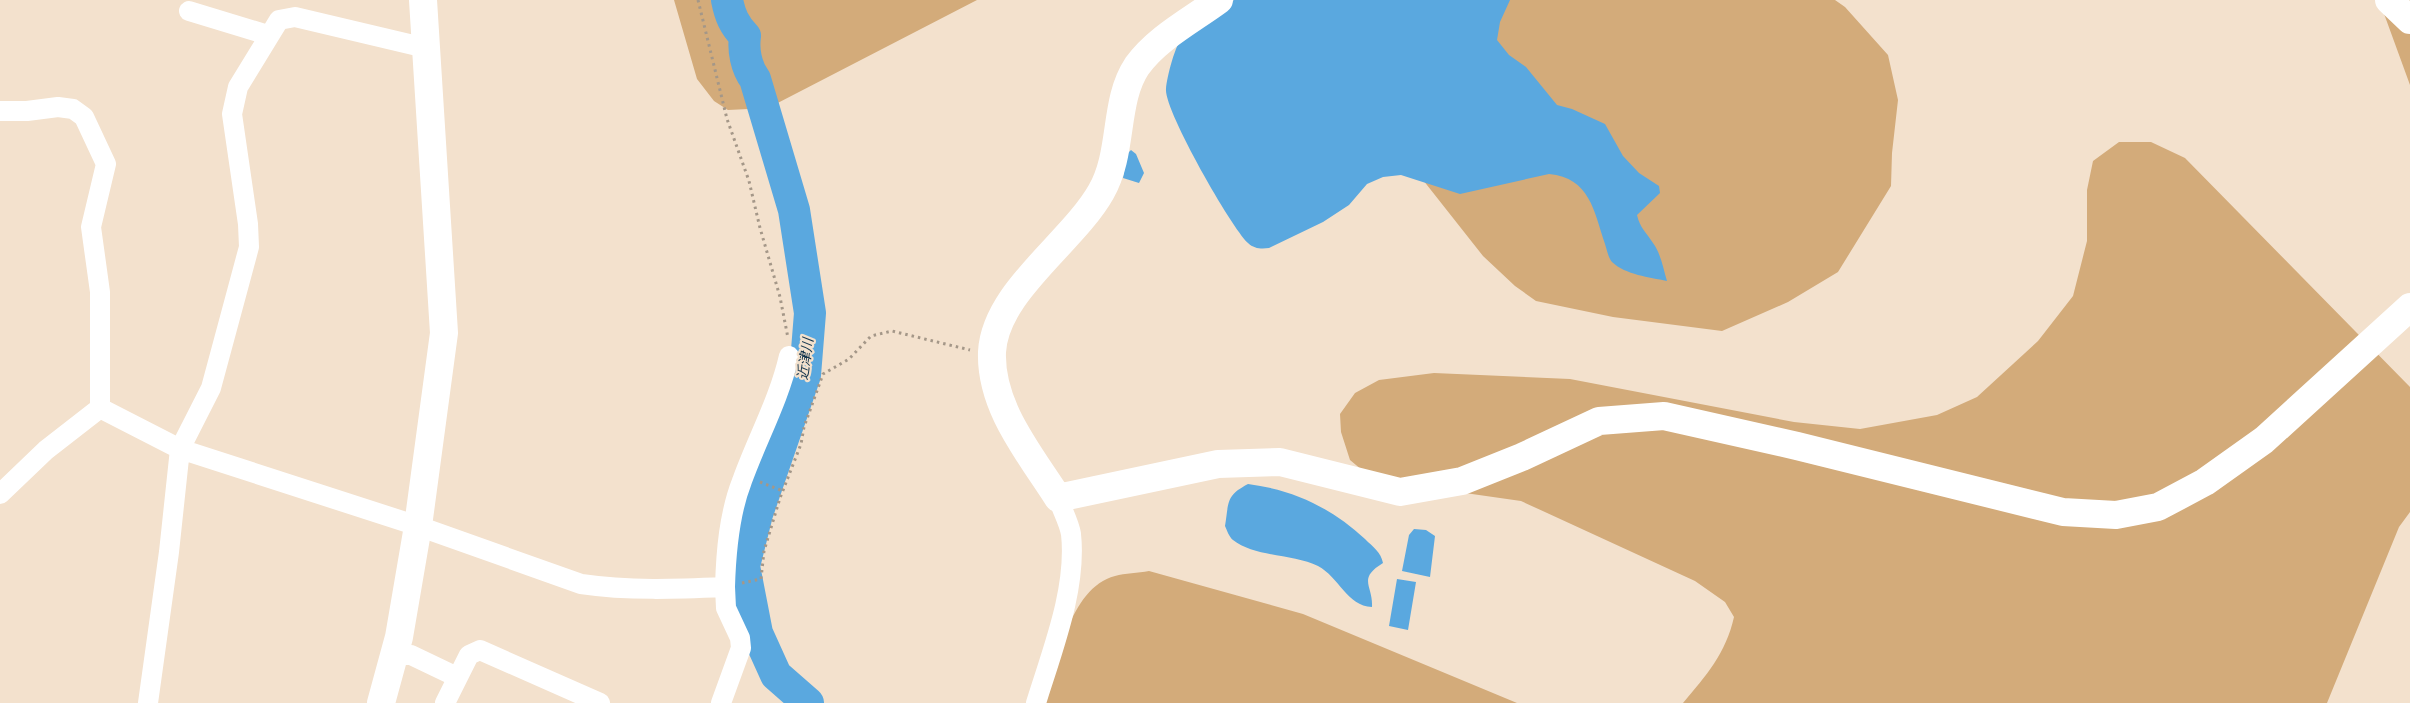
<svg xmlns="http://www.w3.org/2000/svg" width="2410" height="703" viewBox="0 0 2410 703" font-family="Helvetica,'Noto Sans JP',sans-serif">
	<rect width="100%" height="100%" fill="#f3e1cd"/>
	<path fill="#d3ab7a" d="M674,0h303l-209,108 -40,2 -14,-9 -17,-22z
		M1281,0h554l10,7 43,48 10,45 -6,53 -1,33 -53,86 -50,30 -66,29 -109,-14 -77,-16 -21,-15 -32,-30z
		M2379,0h31v85z
		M2119,142h32l34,16 225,229v125l-11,15 -72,176h-644c23,-27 43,-50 51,-86l-9,-15 -30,-21 -174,-80 -147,-21 -24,-20 -9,-28 -1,-18 15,-21 24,-13 55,-7 136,6 224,43 66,7 77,-14 40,-18 61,-56 35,-45 14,-55v-51l6,-29z
		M1149,571l154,43 214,89h-472c12,-39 24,-115 70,-127 10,-3 23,-3 34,-5z"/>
	<path fill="#5aa8df" d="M1234,0h276l-10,22 -3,18 12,15 17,12 31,38 15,4 33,15 18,32 16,17 20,13 1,7 -23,22c3,13 9,17 16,28 8,11 10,25 14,38 -18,-4 -41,-6 -55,-19 -4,-5 -5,-12 -7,-18 -11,-33 -15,-66 -56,-70l-89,20 -59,-19 -18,2 -16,7 -18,21 -26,17 -54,26c-7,1 -15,1 -21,-5 -17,-16 -84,-133 -82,-154 1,-12 9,-45 18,-54 13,-13 34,-24 50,-35z
		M1131,150l5,4 8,19 -5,10 -16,-5 4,-24z
		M1248,484c46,6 82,23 117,55 8,8 16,13 18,24 -26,16 -10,22 -11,44 -25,-1 -33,-30 -54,-41 -24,-12 -64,-9 -85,-26 -4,-3 -6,-10 -8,-14 4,-23 0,-30 23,-42z
		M1414,529l12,1 9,6 -5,41 -28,-6 7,-36z
		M1397,579l19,3 -8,48 -19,-4z"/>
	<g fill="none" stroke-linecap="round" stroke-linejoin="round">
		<path stroke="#5aa8df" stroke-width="32" d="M727,0c3,15 7,25 18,36 -2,14 1,31 10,43l39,131 16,103 -5,62 -48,139 -13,52 13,67 19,42 32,28"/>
		<path stroke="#a49788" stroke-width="3" stroke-dasharray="2.5 4" stroke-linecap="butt" d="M698,0l29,119 22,62 11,47 20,69 8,41
			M760,482l23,9
			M742,583l19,-4 3,-28 16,-53 21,-54 3,-17 19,-53 26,-15 22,-23 21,-5 78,19"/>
		<path stroke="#fff" stroke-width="20" d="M189,11l79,24
			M0,111h27l31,-4 15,2 11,8 22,47 -15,63 9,65v116l80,41 238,77 163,58c48,7 96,5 144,3 1,-35 4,-73 17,-106 15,-42 37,-81 47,-125
			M0,494l46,-44 54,-42
			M395,655h16l46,22
			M148,703l21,-151 11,-103 31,-61 38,-141 -1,-23 -16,-110 6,-27 41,-67 16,-3 131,31
			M445,703l24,-48 11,-5 120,53
			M721,703l20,-55 -1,-10 -14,-30 -1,-21
			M1036,703c16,-52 41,-114 35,-169 -2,-12 -9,-24 -13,-36"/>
		<path stroke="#fff" stroke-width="28" d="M1219,0c-27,20 -62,38 -82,66 -24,36 -13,86 -36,126 -29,51 -106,100 -109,160 -2,55 38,102 66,146l160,-34 62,-2 120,30 62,-11 60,-24 77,-36 65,-5 133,30 266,66 53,3 42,-8 47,-25 59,-42 146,-133
			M2389,0l21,20
			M381,703l18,-66 19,-111 26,-193 -21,-333"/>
	</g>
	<g text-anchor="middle" stroke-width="4.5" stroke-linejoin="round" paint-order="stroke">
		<g font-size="14" font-style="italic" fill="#14354d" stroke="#f3e1cd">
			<text transform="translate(805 359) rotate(-82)" y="5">近津川</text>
		</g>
	</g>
</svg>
